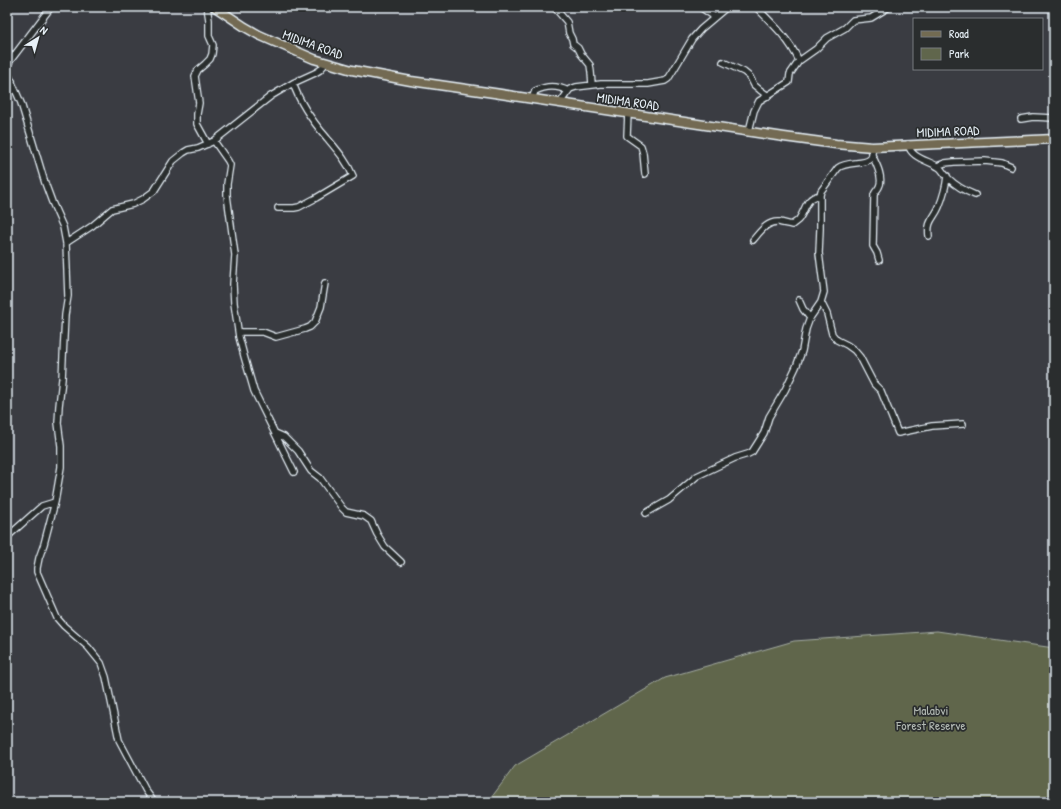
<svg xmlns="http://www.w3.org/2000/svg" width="1061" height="809" viewBox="0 0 1061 809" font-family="'Patrick Hand',sans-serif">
	<rect width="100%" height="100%" fill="#3a3c42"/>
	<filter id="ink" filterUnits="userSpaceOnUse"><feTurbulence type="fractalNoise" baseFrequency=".025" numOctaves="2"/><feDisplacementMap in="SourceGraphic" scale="8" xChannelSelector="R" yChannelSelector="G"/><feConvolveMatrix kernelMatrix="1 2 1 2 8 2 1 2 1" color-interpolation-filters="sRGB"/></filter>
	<g filter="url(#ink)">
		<path fill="#60664c" stroke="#a4aca2" d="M937,631l117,17v154h-566l27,-36 150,-88 129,-37z"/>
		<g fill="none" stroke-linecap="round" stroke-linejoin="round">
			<g stroke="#e8f1f8" stroke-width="8">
				<path id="minor" d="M207,7l2,13v16l4,9 -1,9 -2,5 -5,5 -7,6 -3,6 4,27 -2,11v10l11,20
					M554,7l13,15 2,11 3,6 1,5 5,4 3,6 9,11 1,7 1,12
					M700,7l15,10
					M756,7c16,16 34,33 43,54
					M723,62l21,10 6,5 4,8 6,5 8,6
					M7,65l44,-58
					M7,71l14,32 24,80 7,19 11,25 3,16 2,53 -3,19 -3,64 -3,27 -1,17 3,23v21l-6,35 -11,42 -5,14 -2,10v4l20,46 7,8 24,21 13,16 5,14 13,63 27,51 8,11
					M7,90l5,-9
					M532,99l3,-8c12,-6 22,-6 33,0
					M560,103l7,-10 3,-4 6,-2 25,-3h47l17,-3 3,-2 5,-8 19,-32 9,-10 26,-22
					M628,113l-1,23 14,10 2,7 2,21
					M1021,119l12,-2 21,1
					M749,131l5,-20 5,-10 30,-19 1,-8 9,-13 17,-12 11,-11 18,-10 8,-8 18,-2 18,-11
					M214,141l14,20 2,4 -3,19v11l8,60 -2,29 1,19 5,34 5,19 10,35 40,81
					M908,144c3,15 21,16 32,24 3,3 5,7 8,10 8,8 17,13 27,17
					M872,155c4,8 12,23 7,32 -2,4 -4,4 -5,8l-1,51 4,7 2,7
					M937,166l8,-3 9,-1 31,-1 17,2 9,4
					M278,208h16l5,-1 17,-9 37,-22c-6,-15 -16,-26 -26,-38 -14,-16 -27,-34 -34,-55
					M929,236c-2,-16 5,-17 10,-29 4,-10 7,-20 8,-31
					M753,240c7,-8 14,-19 26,-18 4,1 9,2 13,3 2,-2 6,-4 7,-6 8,-11 5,-20 21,-24
					M66,243l26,-17 20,-17 21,-5 10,-5 11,-8 19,-30 10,-8 5,-3 10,-2 16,-7 57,-45 22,-13 22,-10 5,-3 6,-7
					M799,300l4,9 7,9
					M821,302l6,12 5,20 5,6 10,5 7,5 6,7 14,27 7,7 17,42 34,-7 31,-2
					M239,332h24l13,5 29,-8 5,-2 5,-5 6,-15 4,-24
					M275,433l9,4 14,14 13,20 9,7 22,30 4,4 18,4 7,5 6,13 8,13 16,15
					M646,513l23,-13 28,-24 38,-18 13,-4 4,-2 12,-19 5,-16 16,-27 11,-23 6,-16 4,-22 4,-11 11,-16 3,-10 -5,-39 1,-24v-34l1,-4 17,-23c9,-7 26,-3 32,-9 3,-3 2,-8 2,-12
					M7,537l35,-31 13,-4"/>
			</g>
			<g stroke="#e8f1f8" stroke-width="11">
				<path id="primary" d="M215,7l30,20 14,8 55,24 38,11 59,11 83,12 290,44 52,7 36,3 182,-8"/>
			</g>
			<use href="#minor" stroke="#2a2d2e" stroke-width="5.5"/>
			<use href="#primary" stroke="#736b52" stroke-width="8"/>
		</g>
	</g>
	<g text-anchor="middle" stroke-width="3.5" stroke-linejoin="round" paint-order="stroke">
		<g font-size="13" fill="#e8f1f8" stroke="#2a2d2e">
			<text transform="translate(313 44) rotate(20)" y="5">MIDIMA ROAD</text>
			<text transform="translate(628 101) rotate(8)" y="5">MIDIMA ROAD</text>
			<text transform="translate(948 131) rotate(-2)" y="5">MIDIMA ROAD</text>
		</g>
		<g font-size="13" fill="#b2b9b3" stroke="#2a2d2e">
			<text x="931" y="715">Malabvi<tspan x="931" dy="15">Forest Reserve</tspan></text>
		</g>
	</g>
	<rect width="1061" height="809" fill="none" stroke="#2a2d2e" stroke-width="24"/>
	<rect x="12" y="12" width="1037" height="785" fill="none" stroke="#e8f1f8" stroke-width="1.5" filter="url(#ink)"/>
	<rect x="913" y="18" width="130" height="52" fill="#2a2d2e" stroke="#767b7f"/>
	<rect x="921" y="31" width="20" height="6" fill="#736b52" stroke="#767b7f"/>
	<text x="949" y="38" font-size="12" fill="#e8f1f8">Road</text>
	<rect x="921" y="48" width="20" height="12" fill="#60664c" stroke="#767b7f"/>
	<text x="949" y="58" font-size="12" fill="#e8f1f8">Park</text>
	<g transform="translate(38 38) rotate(37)" stroke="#2a2d2e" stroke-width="3" paint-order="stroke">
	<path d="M0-3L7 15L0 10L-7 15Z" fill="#e8f1f8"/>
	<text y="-6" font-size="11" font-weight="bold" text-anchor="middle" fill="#e8f1f8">N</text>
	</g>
</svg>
